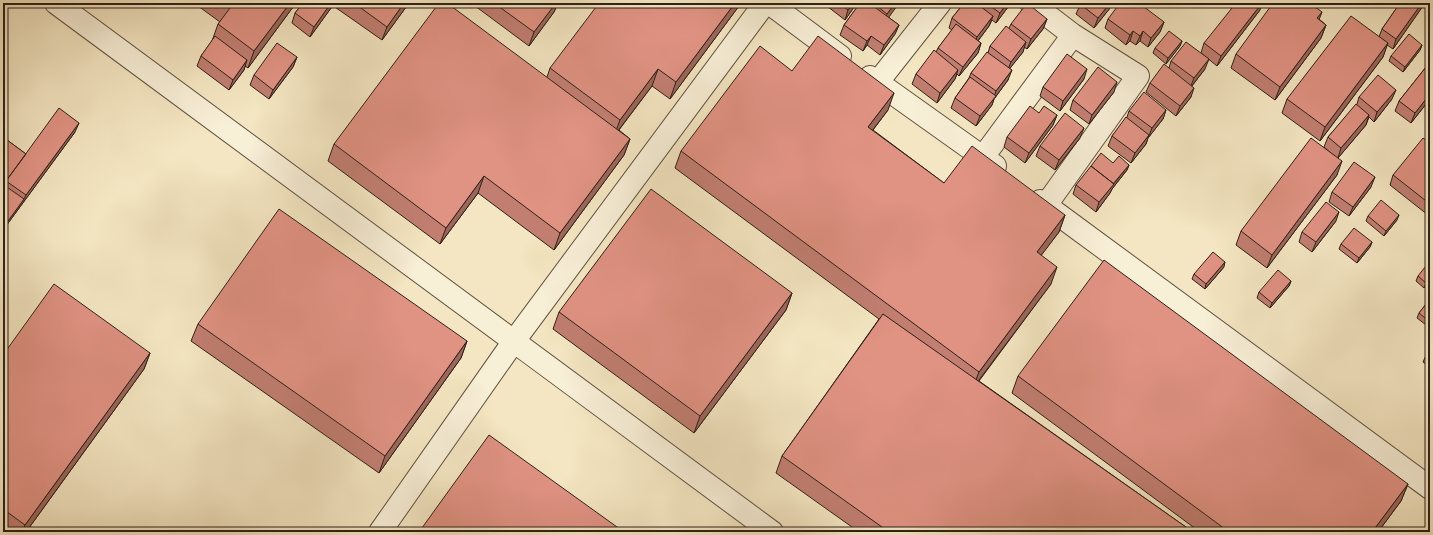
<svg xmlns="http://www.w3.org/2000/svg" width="1433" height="535" viewBox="0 0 1433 535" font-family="'Sorts Mill Goudy',serif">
	<rect width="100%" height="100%" fill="#f4e6c2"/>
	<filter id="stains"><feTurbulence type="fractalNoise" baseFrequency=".005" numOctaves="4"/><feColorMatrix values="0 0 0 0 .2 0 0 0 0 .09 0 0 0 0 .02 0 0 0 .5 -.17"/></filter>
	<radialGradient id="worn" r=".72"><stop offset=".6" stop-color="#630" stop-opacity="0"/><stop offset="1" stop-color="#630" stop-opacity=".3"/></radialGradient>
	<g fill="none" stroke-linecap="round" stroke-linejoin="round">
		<g stroke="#605242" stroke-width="24">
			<path id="minor" d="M56,3l716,529
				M769,3l71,53
				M1031,3l42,32 65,41 -92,129
				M870,77l125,89
				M877,83l63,-80
				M983,157l90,-122
				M1040,201l390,287
				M380,532l134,-191 251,-338"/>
		</g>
		<use href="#minor" stroke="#f8efd7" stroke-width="22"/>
	</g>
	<path fill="#c17e71" stroke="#2e2017" d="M194,3h102l-48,65 -3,-2 -1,4 -15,20 -32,-24 4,-10 11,-15 6,-17 2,-2z
		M303,3h106l-27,37 -50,-35 -1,3 -21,29 -18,-14 3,-10z
		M471,3h87l-4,9 -25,34z
		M823,3h34l-12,17z
		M860,3h39l-11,14 11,8 -4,9 -15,21 -13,-10 -4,6 -23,-16 4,-10z
		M964,3h47l-15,20 -4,-3 -3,6 -11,15 3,2 -3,10 -19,23 -2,-2 -2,5 -18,24 -25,-19 4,-10 20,-22 2,-4 14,-18 -3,-2 3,-10z
		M1070,3h9l-3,4z
		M1081,3h33l-20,25 -18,-14z
		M1150,3h13l-5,5z
		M1400,3h25l-32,46 -6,-4 -4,12 -63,84 -38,-28 5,-14 92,-62 3,-8z
		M739,6l-69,93 -18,-13 -33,44 11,9 -6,16 -70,95 -76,-57 -38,51 -112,-83 6,-17 213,-67 3,-9z
		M1260,10l-43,56 -16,-13 3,-10z
		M1047,19l-4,10 -16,20 -3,-2 -1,5 -13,16 -2,12 -14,19 -2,6 -16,21 -25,-18 4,-10 14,-20 2,-5 17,-20 2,-7 19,-18 2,-4z
		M1108,19l56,3 -4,10 -12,15 -8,-6 -4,4 -6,-4 -4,4 -21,-17z
		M1319,19l7,6 -5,13 -46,62 -44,-32 5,-14z
		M1182,41l-2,5 -14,18 -13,-11 2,-5z
		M1422,45l-2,5 -17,22 -14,-11 2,-5z
		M297,57l-4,10 -24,32 -19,-14 4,-10z
		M1171,61l34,8 -13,17 -1,11 -15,19 -30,-24 4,-9 19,-15z
		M1430,62v37l-19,24 -16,-12 4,-10z
		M792,71l96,39 -15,20 71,53 121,32 -6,17 -18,23 10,29 -72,97 214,151h-334l-83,-59 6,-17 97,-137 -204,-151 6,-17z
		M1084,79l-24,32 -20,-15 3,-9z
		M1114,92l-25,32 -19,-14 3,-10z
		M1359,97l33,2 -18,23 -5,-5 -3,8 -28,33 -1,17 -70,93 -31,-23 5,-14 92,-76 -9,-8 4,-10 29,-33z
		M1166,110l-3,9 -15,19 -2,6 -15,19 -23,-17 4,-10 15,-19 2,-6z
		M1039,113l18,2 -4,10 -28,38 -21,-16 3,-10z
		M75,132l-72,98v-93l23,17z
		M1080,138l-25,32 -19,-14 4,-10z
		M1430,143v69l-2,3 -38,-30 3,-10z
		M1113,163l16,2 -2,5 -15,19 -2,4 -14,19 -23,-18 3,-9z
		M1371,187l-22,29 -20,-14 3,-10z
		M1368,216l29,4 -13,16 -18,-15z
		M1336,221l-24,31 -13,-10 3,-10z
		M1372,242l-2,5 -13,16 -18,-14 2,-5z
		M1224,267l-19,22 -13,-10 2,-5z
		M1418,276l12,5 -6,7 -8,-7z
		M1291,281l-2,5 -19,22 -13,-10 2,-6z
		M792,293l-6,17 -92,123 -141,-104 6,-17z
		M1430,299v29l-13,-10 2,-5z
		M198,324l269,17 -6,17 -82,115 -188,-132z
		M1430,348v19l-7,-5 4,-9z
		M150,353l-6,16 -118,163h-20l-3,-2v-175z
		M1018,376l390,108 -7,17 -23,31h-178l-188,-139z"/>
	<path fill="#9d665c" stroke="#2e2017" d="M290,3h6l-48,65 6,-17z
		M331,3h2l-2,5 -21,29 4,-10z
		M404,3h5l-27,37 5,-13z
		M556,3h2l-4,9 -25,34 5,-14z
		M735,3h5l-1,3 -69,93 6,-17z
		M854,3h3l-12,17 3,-10z
		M895,3h4l-15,21 3,-10z
		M1007,3h4l-15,20 4,-10z
		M1110,3h4l-20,25 4,-10z
		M1160,3h3l-5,5z
		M1262,3h1l-3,7 -43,56 4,-10z
		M1422,3h3l-32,46 3,-10z
		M1322,12l-5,13v-7z
		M993,16l-4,10 -15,20 3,-9z
		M1047,19l-4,10 -16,20 4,-10z
		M1164,22l-4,10 -12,15 3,-9z
		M899,25l-4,9 -15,21 4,-10z
		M1326,25l-5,13 -46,62 5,-13z
		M1133,31l-3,10 -4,4 4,-10z
		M1143,31l-3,10 -4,4 4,-9z
		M871,36l-4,9 -4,6 4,-10z
		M1182,41l-2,5 -14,18 2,-6z
		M1026,42l-3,10 -16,20 4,-10z
		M981,43l-3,10 -19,23 4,-9z
		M1388,43l-5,14 -63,84 5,-14z
		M1422,45l-2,5 -17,22 2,-5z
		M297,57l-4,10 -24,32 4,-9z
		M1209,59l-4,10 -15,19 4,-10z
		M247,60l-3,10 -15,20 4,-10z
		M658,69l-6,17 -38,50 6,-16z
		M1087,69l-3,10 -24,32 3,-10z
		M958,70l-3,9 -18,24 3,-10z
		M1012,70l-4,10 -14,19 -2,6 -16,21 4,-10 14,-19 2,-6z
		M1117,82l-3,10 -25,32 3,-9z
		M1194,88l-3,9 -15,19 4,-10z
		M1396,90l-4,9 -18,23 3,-10z
		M894,93l-6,17 -26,34 6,-17z
		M1430,94v5l-19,24 4,-10z
		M1166,110l-3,9 -15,19 4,-10z
		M1057,115l-4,10 -28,38 4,-10z
		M1369,115l-3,10 -28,33 3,-10z
		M79,123l-4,9 -72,98v-2l21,-29 2,-4z
		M1084,128l-4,10 -25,32 4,-10z
		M1149,135l-3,9 -15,19 4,-10z
		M630,139l-6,16 -70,95 6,-17z
		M1342,161l-5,14 -70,93 5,-13z
		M1129,165l-2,5 -15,19 -2,4 -14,19 3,-10z
		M484,176l-6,17 -38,51 6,-16z
		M1375,177l-4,10 -22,29 4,-9z
		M1339,212l-3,9 -24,31 4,-10z
		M1065,215l-6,17 -28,37 6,-17z
		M1399,215l-2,5 -13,16 2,-5z
		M1372,242l-2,5 -13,16 2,-5z
		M1225,262l-1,5 -19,22 1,-5z
		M1057,267l-6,17 -78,104 6,-16z
		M1430,278v3l-6,7 2,-5z
		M1291,281l-2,5 -19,22 2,-5z
		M792,293l-6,17 -92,123 6,-17z
		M467,341l-6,17 -82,115 6,-17z
		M150,353l-6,16 -118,163h-3l2,-7z
		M1408,484l-7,17 -23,31h-6z"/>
	<path fill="#e09283" stroke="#2e2017" d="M223,3h67l-36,48 -36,-27 12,-16z
		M303,3h28l-17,24 -19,-14z
		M354,3h50l-17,24z
		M439,3h8l183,136 -70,94 -76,-57 -38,52 -112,-84z
		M494,3h62l-22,29z
		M599,3h136l-59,79 -18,-13 -38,51 -70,-52z
		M839,3h15l-6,7z
		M860,3h9l30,22 -15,20 -13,-9 -4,5 -23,-16z
		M873,3h22l-8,11z
		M964,3h12l17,13 -16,21 -25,-19z
		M986,3h21l-7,10z
		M1027,3l20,16 -16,20 -20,-15z
		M1081,3h29l-12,15 -18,-14z
		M1120,3h19l25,19 -13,16 -8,-7 -3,5 -7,-5 -3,4 -22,-16z
		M1236,3h26l-41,53 -17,-13z
		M1273,3h37l12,9 -5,6 9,7 -46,62 -44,-33z
		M1400,3h22l-26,36 -14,-10z
		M1351,16l37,27 -63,84 -38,-28z
		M956,24l25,19 -18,24 -25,-19z
		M1006,26l20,16 -15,20 -21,-16z
		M1169,31l13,10 -14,17 -13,-10z
		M1409,34l13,11 -17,22 -14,-11z
		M215,36l32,24 -14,20 -32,-24z
		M818,36l76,57 -26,34 76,56 28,-37 93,69 -28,37 20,15 -78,105 -298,-221 79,-105 32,25z
		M1186,42l23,17 -15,19 -23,-17z
		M277,43l20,14 -24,33 -19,-15z
		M934,50l24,20 -18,23 -24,-19z
		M987,52l25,18 -16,21 -25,-18z
		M1067,54l20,15 -24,32 -20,-14z
		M1430,62v32l-15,19 -16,-12z
		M1164,64l30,24 -14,18 -30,-23z
		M1098,67l19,15 -25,33 -19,-15z
		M1378,75l18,15 -19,22 -18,-15z
		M970,77l26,19 -16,20 -25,-18z
		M1144,92l22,18 -14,18 -23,-17z
		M1356,104l13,11 -28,33 -13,-11z
		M1030,106l9,7 5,-7 13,9 -28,38 -22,-16z
		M59,108l20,15 -53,72 -20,-14z
		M1065,113l19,15 -25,32 -19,-14z
		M1126,117l23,18 -14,18 -23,-17z
		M3,137l23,17 -20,27 -2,4 20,14 -21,29 4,-11 -4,-3z
		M1311,138l31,23 -70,94 -31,-24z
		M1423,138l7,5v61l-37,-29z
		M1101,153l12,10 6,-7 10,9 -16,19h1l-23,-18z
		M1354,162l21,15 -22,30 -21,-15z
		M1091,166l23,18 -15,18 -23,-17z
		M651,189l141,104 -92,123 -141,-104z
		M1381,200l18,15 -13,16 -18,-15z
		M1326,202l13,10 -23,30 -14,-10z
		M279,209l188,132 -82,115 -187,-132z
		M3,214l4,3 -4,5z
		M1354,228l18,14 -13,16 -18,-14z
		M1213,252l12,10 -19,22 -12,-10z
		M1104,260l304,224 -36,48h-143l-211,-156z
		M1429,262h1v16l-4,5 -8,-7z
		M1278,270l13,11 -19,22 -13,-11z
		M54,284l96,69 -125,172 -22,-16v-154z
		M1430,299v23l-11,-9z
		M883,314l310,218h-304l-107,-76z
		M1430,348v7l-3,-2z
		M489,435l135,97h-205z"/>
	<rect width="1433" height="535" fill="none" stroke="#f4e6c2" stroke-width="16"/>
	<rect x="4" y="4" width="1425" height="527" fill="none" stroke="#2e2017" stroke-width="2"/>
	<rect x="8" y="8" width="1417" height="519" fill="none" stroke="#2e2017"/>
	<rect width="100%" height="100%" filter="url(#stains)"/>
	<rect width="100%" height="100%" fill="url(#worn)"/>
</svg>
